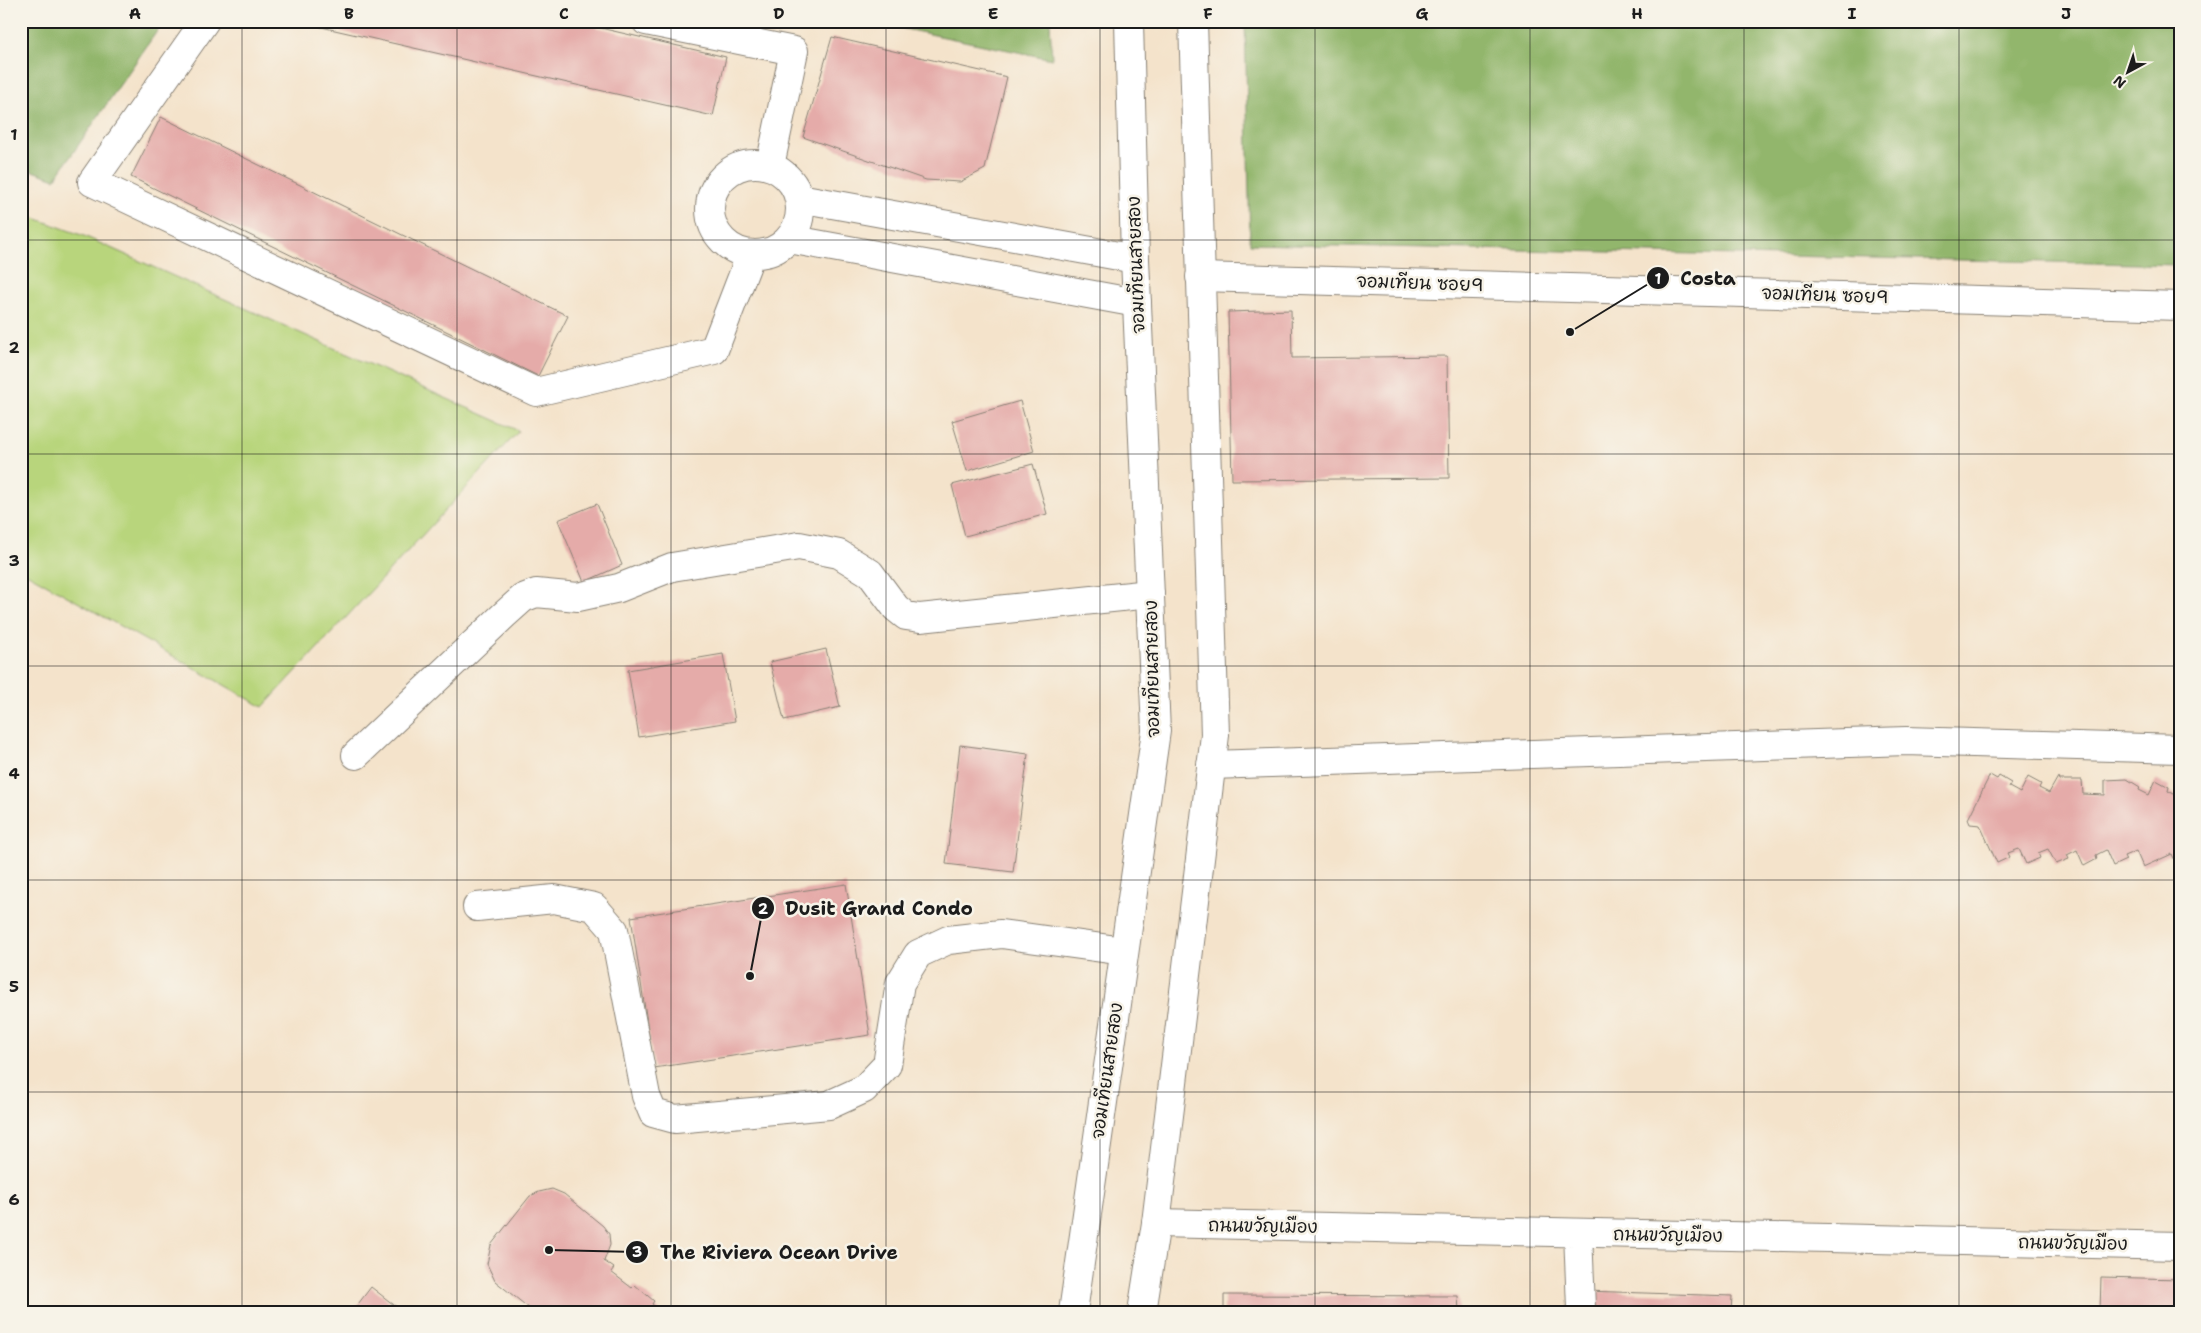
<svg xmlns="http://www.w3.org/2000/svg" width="2201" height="1333" viewBox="0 0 2201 1333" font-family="'Shantell Sans','Playpen Sans Thai',sans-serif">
	<rect width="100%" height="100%" fill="#f7f3e8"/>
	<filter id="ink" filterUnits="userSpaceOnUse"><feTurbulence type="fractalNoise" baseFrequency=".02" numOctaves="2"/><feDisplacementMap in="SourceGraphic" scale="10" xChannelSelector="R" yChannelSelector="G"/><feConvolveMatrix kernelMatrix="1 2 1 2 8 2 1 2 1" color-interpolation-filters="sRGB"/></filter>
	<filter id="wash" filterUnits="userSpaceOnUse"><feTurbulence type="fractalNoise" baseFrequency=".0096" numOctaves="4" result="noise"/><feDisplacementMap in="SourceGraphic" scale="20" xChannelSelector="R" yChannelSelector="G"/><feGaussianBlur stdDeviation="1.12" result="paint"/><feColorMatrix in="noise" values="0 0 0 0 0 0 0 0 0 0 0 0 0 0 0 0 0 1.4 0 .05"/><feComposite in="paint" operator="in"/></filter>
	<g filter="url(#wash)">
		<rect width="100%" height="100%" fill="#f4e3cb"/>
		<path fill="#b8d57c" stroke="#6a784c" d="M21,213l63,23 435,195 -256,276 -242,-137z"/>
		<path fill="#92b66c" stroke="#576944" d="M21,21h143l-109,158 -34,-12z
			M866,21h184l2,38z
			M1245,21h935v244l-930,-21z"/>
		<g id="blocks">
			<path fill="#e5aba9" d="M295,21h275l156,36 -13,59z
				M832,37l175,40 -22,92 -25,13 -34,-2 -123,-43z
				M161,117l407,199 -30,60 -407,-199z
				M1291,310l1,48 155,-2 2,122 -217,2 -4,-168z
				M1020,401l14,50 -67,20 -15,-50z
				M1033,464l14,50 -82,22 -13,-51z
				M597,504l25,61 -38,17 -26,-62z
				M826,649l14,58 -56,13 -14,-58z
				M723,654l12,67 -96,16 -11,-67z
				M960,745l68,9 -15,118 -67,-8z
				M1990,775l7,4 2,-3 12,7 -2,4 11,6 8,-16 13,7 -2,4 10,5 9,-16 1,3h23l1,14 22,1v-15l22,-1 13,8 -1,3 10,5 7,-15 13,7 -1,4 10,5 2,-4v74l-2,1 -6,-13 -29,13 -7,-16 -12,5 2,4 -13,6 -7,-16 -10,5 1,4 -13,7 -7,-16 -10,5 2,4 -13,5 -8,-15 -10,4 2,5 -14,6 -7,-15 -11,4 2,4 -13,6 -17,-38 -10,-1 -2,-5z
				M846,884l24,151 -216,33 -23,-151z
				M552,1189l12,5 39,32 6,8 1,11 -6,16 10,7 -3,4 21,16 3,-3 19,16 -2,3 9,8h-127l-39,-31 -8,-17 4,-19 39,-49 9,-4z
				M2101,1277l79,2v33h-80z
				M371,1287l32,25h-51z
				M1586,1291l146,5 -1,16h-145z
				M1224,1295l234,1 1,16h-235z"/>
		</g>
	</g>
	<g filter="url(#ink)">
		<use href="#blocks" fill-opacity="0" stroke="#888074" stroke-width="1"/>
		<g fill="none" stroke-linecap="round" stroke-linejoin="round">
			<g stroke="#888074" stroke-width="30">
				<path id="minor" d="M205,21l-113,161 444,210 178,-42 37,-96
					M646,21l148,30 -24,115
					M710 209a45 45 0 1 1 90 0a45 45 0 1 1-90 0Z
					M799,198l336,61
					M789,239l348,64
					M1200,277l980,29
					M356,755l148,-140 19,-17 13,-5 42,4 41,-9 53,-21 127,-21 40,8 31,19 26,35 10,8 14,2 230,-24
					M1211,765l695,-24 274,8
					M477,907l77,-8 40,8 20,23 32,166 7,17 22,6 154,-14 35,-16 23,-24 13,-82 18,-29 30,-14 53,-6 123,17
					M1156,1223l1024,23
					M1578,1233l3,75"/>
			</g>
			<g stroke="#888074" stroke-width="30">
				<path id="major" d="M1073,1312l83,-581 -21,-472 -6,-238
					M1142,1312l14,-89 59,-488 -22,-714"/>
			</g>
			<use href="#minor" stroke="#fff" stroke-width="28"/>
			<use href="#major" stroke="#fff" stroke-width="28"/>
		</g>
	</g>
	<path fill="none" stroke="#1c1c1c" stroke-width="1" stroke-opacity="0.55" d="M242,21v1291M457,21v1291M671,21v1291M886,21v1291M1100,21v1291M1315,21v1291M1530,21v1291M1744,21v1291M1959,21v1291M21,240h2159M21,454h2159M21,666h2159M21,880h2159M21,1092h2159"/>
	<g text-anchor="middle" stroke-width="5" stroke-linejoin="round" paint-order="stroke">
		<g font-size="18" fill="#1c1c1c" stroke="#f7f3e8">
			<text transform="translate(1136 265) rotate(-92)" y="6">จอมเทียนสายสอง</text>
			<text transform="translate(1420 283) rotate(2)" y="6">จอมเทียน ซอย9</text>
			<text transform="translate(1825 295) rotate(2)" y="6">จอมเทียน ซอย9</text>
			<text transform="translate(1152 669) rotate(-91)" y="6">จอมเทียนสายสอง</text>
			<text transform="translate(1107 1071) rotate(-82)" y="6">จอมเทียนสายสอง</text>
			<text transform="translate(1263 1226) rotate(1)" y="6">ถนนขวัญเมือง</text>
			<text transform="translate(1668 1235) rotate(1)" y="6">ถนนขวัญเมือง</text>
			<text transform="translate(2073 1243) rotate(1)" y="6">ถนนขวัญเมือง</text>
		</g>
	</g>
	<path fill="none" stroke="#1c1c1c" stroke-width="2" d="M1570 332L1658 278M750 976L763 908M549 1250L637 1252"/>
	<g fill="#1c1c1c" stroke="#f7f3e8" stroke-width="2">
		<circle cx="1570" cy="332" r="5"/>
		<circle cx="750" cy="976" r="5"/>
		<circle cx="549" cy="1250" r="5"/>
		<circle cx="1658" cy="278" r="12"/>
		<circle cx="763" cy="908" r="12"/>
		<circle cx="637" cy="1252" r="12"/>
	</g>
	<g font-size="15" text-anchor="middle" font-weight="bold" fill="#fff">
		<text x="1658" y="284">1</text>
		<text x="763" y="914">2</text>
		<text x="637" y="1257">3</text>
	</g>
	<g font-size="19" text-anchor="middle" font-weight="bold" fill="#1c1c1c" stroke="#f7f3e8" stroke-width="5" stroke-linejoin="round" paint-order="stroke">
		<text x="1708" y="285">Costa</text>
		<text x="879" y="915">Dusit Grand Condo</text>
		<text x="779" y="1259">The Riviera Ocean Drive</text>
	</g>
	<rect width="2201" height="1333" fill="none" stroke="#f7f3e8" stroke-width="55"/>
	<g transform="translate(2128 72) rotate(220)" stroke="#f7f3e8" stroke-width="4" paint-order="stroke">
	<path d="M0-4L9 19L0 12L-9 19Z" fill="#1c1c1c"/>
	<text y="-8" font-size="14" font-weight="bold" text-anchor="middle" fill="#1c1c1c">N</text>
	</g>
	<rect x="28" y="28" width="2146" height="1278" fill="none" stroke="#1c1c1c" stroke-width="2"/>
	<g font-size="16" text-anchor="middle" font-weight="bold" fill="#1c1c1c">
		<text x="135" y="19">A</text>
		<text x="349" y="19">B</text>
		<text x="564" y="19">C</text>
		<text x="779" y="19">D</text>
		<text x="993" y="19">E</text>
		<text x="1208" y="19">F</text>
		<text x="1422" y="19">G</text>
		<text x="1637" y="19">H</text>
		<text x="1852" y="19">I</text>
		<text x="2066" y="19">J</text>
		<text x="14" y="140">1</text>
		<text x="14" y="353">2</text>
		<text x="14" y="566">3</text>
		<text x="14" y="779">4</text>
		<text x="14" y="992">5</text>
		<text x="14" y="1205">6</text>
	</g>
</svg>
